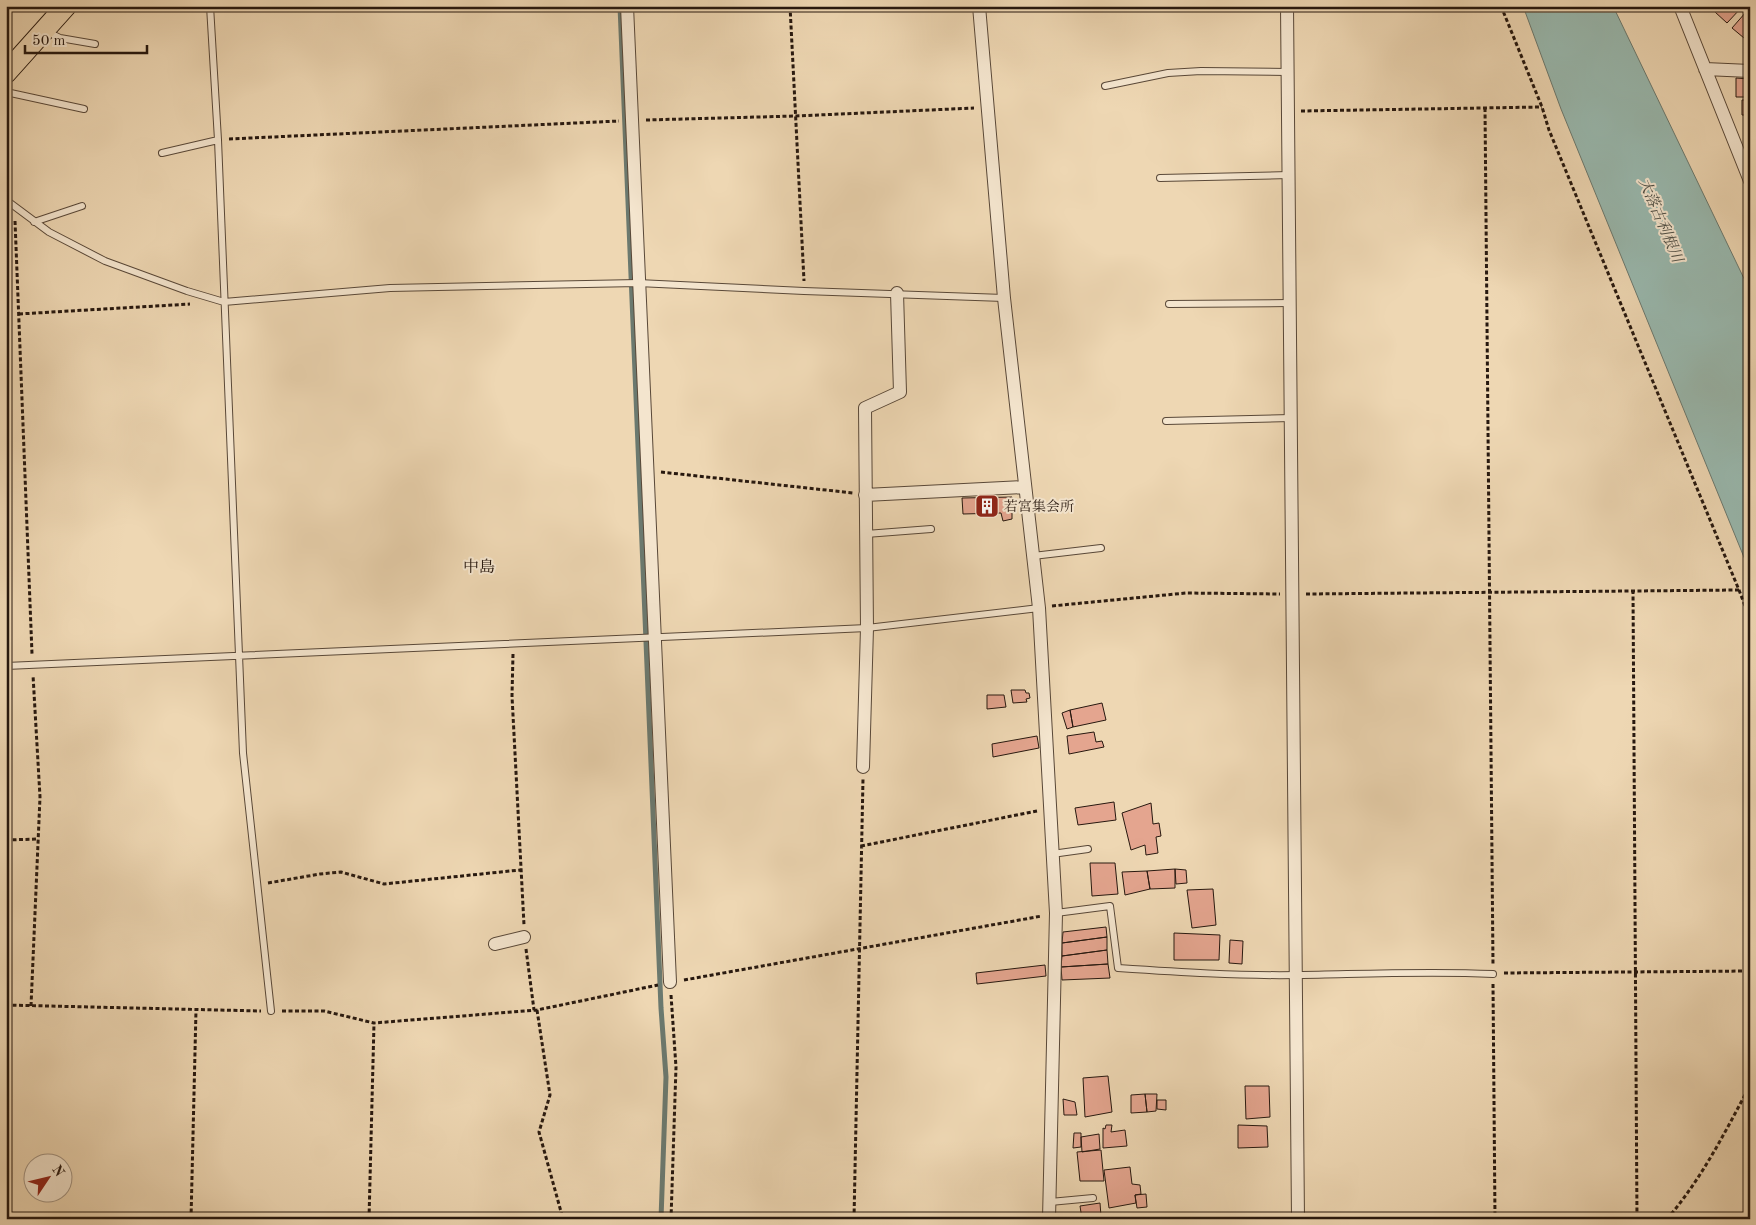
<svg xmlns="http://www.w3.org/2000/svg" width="1756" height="1225" viewBox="0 0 1756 1225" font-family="'Old Standard TT','Noto Serif JP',serif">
	<rect width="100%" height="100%" fill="#eed7b3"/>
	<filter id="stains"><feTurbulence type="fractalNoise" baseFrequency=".004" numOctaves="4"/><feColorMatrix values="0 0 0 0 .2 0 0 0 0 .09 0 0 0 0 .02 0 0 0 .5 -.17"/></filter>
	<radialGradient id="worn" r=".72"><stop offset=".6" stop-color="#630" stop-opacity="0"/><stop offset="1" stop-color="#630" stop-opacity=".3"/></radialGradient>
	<path fill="#99b9af" stroke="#6b796f" d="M1523,6h90l137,285v281l-189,-463z"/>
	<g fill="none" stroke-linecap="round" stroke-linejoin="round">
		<path stroke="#6b796f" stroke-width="5" d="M620,6l41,1002 5,69 -5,142"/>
	</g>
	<path fill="#e4a58f" stroke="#27180f" d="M1721,6h29v37l-18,-15 14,-16 -5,-4 -14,15 -12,-11z
		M1736,78l14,1v18h-14z
		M1749,99l1,16h-8v-15h7z
		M1012,497v22l-9,2 -2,-8 -38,1 -1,-16z
		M1011,690h14l1,3h3l1,5 -4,1 1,3 -14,1z
		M987,695h17l2,12 -19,2z
		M1102,703l4,17 -33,7 -3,-17z
		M1070,710l3,17 -6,2 -5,-16z
		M1094,732l2,10 6,-1 2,6 -35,7 -2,-18z
		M1037,736l2,12 -46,9 -1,-13z
		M1114,802l2,18 -38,5 -3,-17z
		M1151,803l2,21 6,-1 2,13 -5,1 2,16 -12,2 -1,-10 -14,5 -9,-37z
		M1090,863h25l3,31 -26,2z
		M1175,869l11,1 1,13 -11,1z
		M1175,869v19l-25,1 -3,-18z
		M1147,871l3,18 -25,6 -3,-23z
		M1213,889l3,36 -24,3 -5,-38z
		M1106,927l1,10 -45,6 1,-11z
		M1174,933l46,2 -1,25h-45z
		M1107,937v13l-45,6v-13z
		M1230,940l13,1 -1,23 -13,-1z
		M1107,950l1,14 -47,3 1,-11z
		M1108,964l2,14 -48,2 -1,-13z
		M1045,965l1,11 -69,8 -1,-11z
		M1108,1076l4,36 -27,5 -2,-39z
		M1245,1086h24l1,31 -24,2z
		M1145,1094h12l-1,17 -9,1z
		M1145,1094l2,18 -16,1v-18z
		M1063,1099l12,3 2,13h-13z
		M1157,1100h9v10l-9,-1z
		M1106,1125h6l-1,7 14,-2 2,16 -24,2v-20l2,1z
		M1238,1125l29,1 1,21 -30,1z
		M1074,1133h7v14l-8,1z
		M1099,1134l1,15 -18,3 -1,-15z
		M1101,1150l3,31h-24l-3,-29z
		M1130,1167l2,17 8,1 1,9 -6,1 1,8 -27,5 -5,-38z
		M1146,1194l1,13 -10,1 -2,-13z
		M1100,1203l1,13 -19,3 -2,-13z"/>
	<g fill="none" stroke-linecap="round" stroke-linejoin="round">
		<g stroke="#594838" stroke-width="8">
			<path id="service" d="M210,6l8,134 25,613 28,258
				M48,32l12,6 35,6
				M1105,86l63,-13 33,-2 87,1
				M6,92l78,17
				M162,153l56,-13
				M1160,178l129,-3
				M6,200l43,32 56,29 82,30 37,11 166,-14 248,-5 166,8 200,7
				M34,222l48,-16
				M1169,304l120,-1
				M1166,421l125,-3
				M866,534l65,-5
				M1033,556l68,-8
				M6,666l861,-38 172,-20
				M1052,854l36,-5
				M1056,913l54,-7 8,62c60,4 120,8 180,7 65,-1 130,-4 195,-1
				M1050,1202l43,-4"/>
		</g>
		<g stroke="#594838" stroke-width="14">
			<path id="minor" d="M627,6l43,976
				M979,6l25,292 35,310 17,305 -7,306
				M1287,6l11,1213
				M1680,6l70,175
				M1705,69l45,2
				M865,495l160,-8
				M863,767l4,-139 -2,-220 35,-16 -3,-99
				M495,944l29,-7"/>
		</g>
		<g stroke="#27180f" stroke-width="22">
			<path id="primary" d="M6,73l60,-67"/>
		</g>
		<path stroke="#27180f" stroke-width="3" stroke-dasharray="4 2.5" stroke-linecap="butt" d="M790,6l14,275
			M1501,6l41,101 7,23 190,460 11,29
			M1485,108l8,857
			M1301,111l241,-4
			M646,120l150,-4 178,-8
			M229,139l390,-18
			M15,221l17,433
			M19,314l171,-10
			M661,472l192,21
			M1633,590l4,629
			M1306,594l433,-4
			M1052,606l134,-13 94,1
			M513,654l-1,42 12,229
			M6,840l32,-1
			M861,846l176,-35
			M268,883l52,-9 21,-2 43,12 136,-14
			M526,949l8,61
			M1504,973l246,-2
			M684,980l358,-64
			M1493,984l2,235
			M671,995l5,72 -5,152
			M6,1005l255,6
			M31,1006l9,-209 -7,-122
			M537,1010l13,85 -11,37 24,87
			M282,1011h42l50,12 163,-13 121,-25
			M191,1219l5,-209
			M369,1219l5,-196
			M854,1219l9,-440
			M1667,1219c33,-38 56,-83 79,-126l4,-11"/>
		<use href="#service" stroke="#f4e5ce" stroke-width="6"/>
		<use href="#minor" stroke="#f4e5ce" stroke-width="12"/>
		<use href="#primary" stroke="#eed7b3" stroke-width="20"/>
	</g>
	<defs>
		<g id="building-square" transform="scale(1.25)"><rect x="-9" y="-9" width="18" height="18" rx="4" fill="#8f2418" stroke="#f4e5ce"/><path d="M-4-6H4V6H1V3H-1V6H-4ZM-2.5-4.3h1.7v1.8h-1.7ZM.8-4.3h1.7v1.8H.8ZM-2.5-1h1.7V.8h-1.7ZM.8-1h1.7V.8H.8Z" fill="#fff"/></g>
	</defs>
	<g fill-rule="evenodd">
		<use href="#building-square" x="987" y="506"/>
	</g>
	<g text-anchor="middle" stroke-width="4" stroke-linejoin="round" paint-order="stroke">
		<g font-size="14" fill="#27180f" stroke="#f4e5ce" text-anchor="start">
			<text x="1004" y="511">若宮集会所</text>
		</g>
		<g font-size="15" font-style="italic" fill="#4f5047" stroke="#f4e5ce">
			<text transform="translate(1661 220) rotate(67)" y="5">大落古利根川</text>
		</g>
		<g font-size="16" fill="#27180f" stroke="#f4e5ce">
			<text x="479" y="572">中島</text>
		</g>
	</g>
	<rect width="1756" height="1225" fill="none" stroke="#eed7b3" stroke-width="25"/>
	<rect x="8" y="8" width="1741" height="1210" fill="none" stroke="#27180f" stroke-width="2.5"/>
	<rect x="12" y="12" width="1731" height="1200" fill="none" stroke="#27180f"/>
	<g transform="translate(48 1178) rotate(55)"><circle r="24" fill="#f4e5ce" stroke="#a29382"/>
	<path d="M0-4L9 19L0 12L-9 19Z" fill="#8f2418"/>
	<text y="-8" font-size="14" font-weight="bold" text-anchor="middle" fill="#27180f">N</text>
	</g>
	<path d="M25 45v8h122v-8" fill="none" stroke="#27180f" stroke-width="2.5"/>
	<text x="32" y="45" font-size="15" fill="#27180f" stroke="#f4e5ce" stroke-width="4" paint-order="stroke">50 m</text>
	<rect width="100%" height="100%" filter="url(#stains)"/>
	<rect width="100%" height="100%" fill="url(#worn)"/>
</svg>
